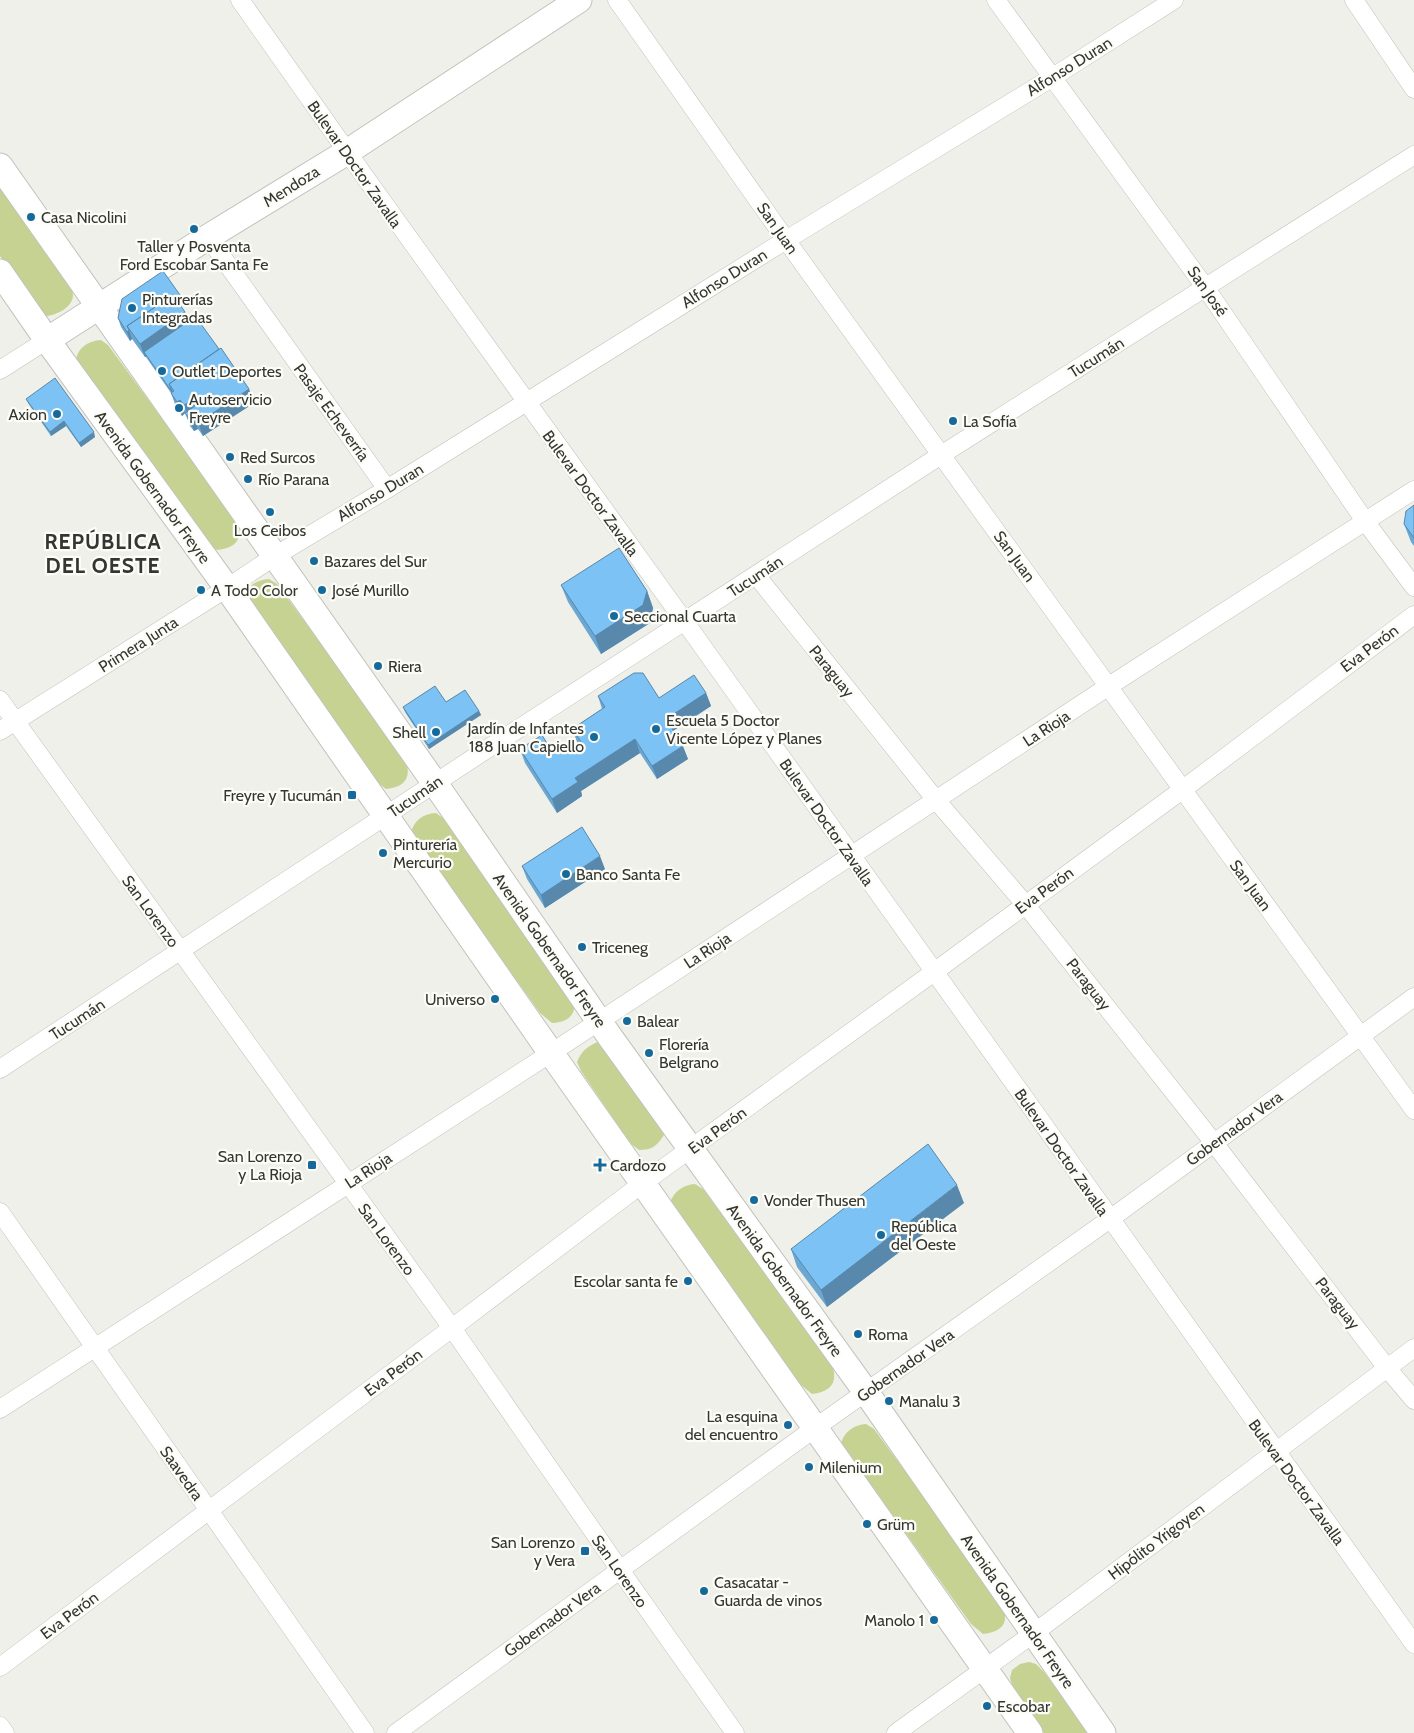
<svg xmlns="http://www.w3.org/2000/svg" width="1414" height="1733" viewBox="0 0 1414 1733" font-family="Cabin,sans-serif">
	<rect width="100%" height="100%" fill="#eff0e9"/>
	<path fill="#c6d292" d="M0,185l69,98c1,4 4,8 4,12 0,12 -16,20 -26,21l-10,-6 -37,-54z
		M101,340l7,5 128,174c8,18 2,29 -19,31l-12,-9 -129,-182c3,-12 12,-18 25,-19z
		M269,579l8,5 128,174c7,19 1,29 -19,31l-12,-9 -130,-182c3,-12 12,-18 25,-19z
		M436,813l7,5 129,174c7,19 0,30 -20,31l-12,-10 -129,-180c3,-13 12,-19 25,-20z
		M598,1042l9,3 54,76 3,14c-7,11 -12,15 -25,15l-9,-7 -49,-72 -4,-9c4,-10 10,-16 21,-20z
		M695,1184l8,5 128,174c8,18 1,29 -19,31l-12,-10 -130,-181c4,-12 13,-18 25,-19z
		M866,1424l8,5 128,174c8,19 1,29 -19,31l-12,-10 -130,-181c4,-12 13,-18 25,-19z
		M1029,1662l7,2 8,8 44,61h-44l-31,-45 -3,-10 2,-8 8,-6z"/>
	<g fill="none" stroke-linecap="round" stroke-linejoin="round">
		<g stroke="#c1c3bc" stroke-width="19">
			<path id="street" d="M240,0l125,177 320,445 729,1022
				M617,0l169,240 628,870
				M996,0l209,287 160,234 49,66
				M1354,0l60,89
				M208,237l179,252
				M0,370l47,-30
				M756,575l180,225 89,104 189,239 173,225 27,32
				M0,700l452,628 168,242 115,163
				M0,731l227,-143 48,-32 112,-67 399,-249 267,-163 121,-77
				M0,1069l481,-316 460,-298 473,-300
				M0,1212l365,521
				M0,1409l551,-356 558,-367 305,-196
				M0,1667l452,-339 191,-145 291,-211 248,-182 232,-175
				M0,1726l5,7
				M396,1733l419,-305 295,-209 304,-222
				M896,1733l138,-100 380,-285"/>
		</g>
		<g stroke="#c1c3bc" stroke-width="27">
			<path id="secondary" d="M0,166l434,616 176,255 256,355 237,341
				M0,272l47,68 180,248 324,465 479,680
				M47,340l161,-103 139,-85 232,-152"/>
		</g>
		<use href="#street" stroke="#fff" stroke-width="18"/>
		<use href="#secondary" stroke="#fff" stroke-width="25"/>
	</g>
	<path fill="#6ca7d2" d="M180,295l3,9 -2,2 4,6 4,9 6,1 24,27 30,40 5,14 -51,33 -5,-7 -4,2 -4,-5 -5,-13 -3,3 -6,-9 -5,-14 -25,-36h-1l-13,-18 -2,2 -9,-14 -3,-9z
		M26,399l69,38 -14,10 -15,-21 -15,10 -23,-33z
		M1414,505v41l-3,-4 -7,-18z
		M561,585l86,6 6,17 -3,15 -49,31 -33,-52z
		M706,693l5,13 -38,25 15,28 -31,20 -17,-26 -59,38 1,5 -25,17 -32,-50 -5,-14 33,4h14l12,-8 -2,-3 -5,-13 30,-20 -4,-13 61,2z
		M446,702l33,9 2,4 -52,34 -24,-37 -2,-5z
		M522,866l83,3 -60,39 -18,-29z
		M964,1203l-137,104 -30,-40 -6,-18z"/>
	<path fill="#5888ab" d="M180,295l3,9 -48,33 -5,-7z
		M185,312l5,14 -46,26 2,5h-1l-5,-13z
		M129,330l3,9 -2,2 -3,-9z
		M249,389l5,14 -51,33 -5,-13z
		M180,400l5,13 -3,3 -5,-14z
		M191,401l5,13 -3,2 5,13 -4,2 -10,-26z
		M64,421l2,5 -15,10 -1,-4z
		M94,432l1,5 -14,10 -2,-4z
		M647,591l6,17 -3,15 -49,31 -6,-18z
		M706,693l5,13 -40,26 -5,-13z
		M479,711l2,4 -52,34 -1,-4z
		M635,739l5,14 -59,38 1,5 -25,17 -5,-14 23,-21z
		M683,746l5,13 -31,20 -5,-13z
		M600,856l5,13 -60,39 -4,-13z
		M957,1185l7,18 -137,104 -6,-17z"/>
	<path fill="#7dc2f4" stroke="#5888ab" d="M163,271l17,24 -5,3 -2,-3 -46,31 2,4 -2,2 -9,-14 4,-19z
		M173,295l12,17 -45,32 -13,-18z
		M193,318l2,4 3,-2 21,29 -50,35 3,8 -28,-40z
		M221,348l28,41 -51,34 -5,-8 -4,3 -4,-5 10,-7 -4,-5 -7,4 -4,-5 -3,2 -6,-9 3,-2 -5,-7z
		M55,378l39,54 -15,11 -15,-22 -14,11 -24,-33z
		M1414,505v33l-10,-14 2,-13z
		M619,548l28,43 -4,14 -48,31 -34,-51z
		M634,673h9l16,25 35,-23 12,18 -40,26 17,27 -31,20 -17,-27 -60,39 3,4 -26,17 -32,-50 22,-14 11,18 10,-7 4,7 15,-10 -10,-14 33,-22 -7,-11z
		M435,686l11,16 19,-12 14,21 -51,34 -25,-38z
		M582,827l18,29 -59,39 -19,-29z
		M928,1144l29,41 -136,105 -30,-41z"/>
	<g fill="#166a9b" stroke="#fcfdf6" stroke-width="2">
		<circle cx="31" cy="217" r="5"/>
		<circle cx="194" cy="229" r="5"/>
		<circle cx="132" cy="308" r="5"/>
		<circle cx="162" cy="371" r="5"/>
		<circle cx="179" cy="408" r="5"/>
		<circle cx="57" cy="414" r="5"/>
		<circle cx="953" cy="421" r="5"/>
		<circle cx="230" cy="457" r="5"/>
		<circle cx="248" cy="479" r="5"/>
		<circle cx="270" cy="512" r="5"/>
		<circle cx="314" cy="561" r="5"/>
		<circle cx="201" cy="590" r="5"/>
		<circle cx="322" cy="590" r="5"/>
		<circle cx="614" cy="616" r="5"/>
		<circle cx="378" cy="666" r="5"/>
		<circle cx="656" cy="729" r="5"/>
		<circle cx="436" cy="732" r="5"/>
		<circle cx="594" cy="737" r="5"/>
		<rect x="347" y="790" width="10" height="10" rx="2.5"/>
		<circle cx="383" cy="853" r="5"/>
		<circle cx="566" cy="874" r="5"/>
		<circle cx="582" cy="947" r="5"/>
		<circle cx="495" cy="999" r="5"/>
		<circle cx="627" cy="1021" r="5"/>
		<circle cx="649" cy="1053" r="5"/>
		<rect x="307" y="1160" width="10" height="10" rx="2.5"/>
		<path d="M597.5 1157.5h5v5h5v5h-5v5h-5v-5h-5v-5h5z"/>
		<circle cx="754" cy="1200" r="5"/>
		<circle cx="881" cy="1235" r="5"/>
		<circle cx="688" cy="1281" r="5"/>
		<circle cx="858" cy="1334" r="5"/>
		<circle cx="889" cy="1401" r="5"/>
		<circle cx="788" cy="1425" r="5"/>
		<circle cx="809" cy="1467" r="5"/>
		<circle cx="867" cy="1524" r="5"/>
		<rect x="580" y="1546" width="10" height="10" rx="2.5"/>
		<circle cx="704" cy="1591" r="5"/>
		<circle cx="934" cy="1620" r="5"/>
		<circle cx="987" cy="1706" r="5"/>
	</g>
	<g text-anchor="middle" stroke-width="4.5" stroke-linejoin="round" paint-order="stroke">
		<g font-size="16" fill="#353633" stroke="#fcfdf6">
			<text transform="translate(1069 66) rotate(-32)" y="6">Alfonso Duran</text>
			<text transform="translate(355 164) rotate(55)" y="6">Bulevar Doctor Zavalla</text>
			<text transform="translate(291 186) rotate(-32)" y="6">Mendoza</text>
			<text transform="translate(778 228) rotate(55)" y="6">San Juan</text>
			<text transform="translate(724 278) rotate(-32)" y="6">Alfonso Duran</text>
			<text transform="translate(1208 291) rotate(55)" y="6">San José</text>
			<text transform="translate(1096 357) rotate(-32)" y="6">Tucumán</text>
			<text transform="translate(332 412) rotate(54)" y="6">Pasaje Echeverría</text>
			<text transform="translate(153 487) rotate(54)" y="6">Avenida Gobernador Freyre</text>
			<text transform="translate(380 492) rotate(-31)" y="6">Alfonso Duran</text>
			<text transform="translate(591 493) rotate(54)" y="6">Bulevar Doctor Zavalla</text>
			<text transform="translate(1015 556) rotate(54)" y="6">San Juan</text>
			<text transform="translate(755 576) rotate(-33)" y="6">Tucumán</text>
			<text transform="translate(138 644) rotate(-32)" y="6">Primera Junta</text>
			<text transform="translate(1369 648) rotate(-37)" y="6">Eva Perón</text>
			<text transform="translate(832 671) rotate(51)" y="6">Paraguay</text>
			<text transform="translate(1046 728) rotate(-33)" y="6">La Rioja</text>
			<text transform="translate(415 796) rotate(-34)" y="6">Tucumán</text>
			<text transform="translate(827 822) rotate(55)" y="6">Bulevar Doctor Zavalla</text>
			<text transform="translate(1251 885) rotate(54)" y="6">San Juan</text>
			<text transform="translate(1044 890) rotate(-36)" y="6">Eva Perón</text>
			<text transform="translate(151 911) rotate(54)" y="6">San Lorenzo</text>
			<text transform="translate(550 950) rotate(55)" y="6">Avenida Gobernador Freyre</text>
			<text transform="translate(707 950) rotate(-33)" y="6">La Rioja</text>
			<text transform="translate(1089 984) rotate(52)" y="6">Paraguay</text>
			<text transform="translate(77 1019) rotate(-33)" y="6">Tucumán</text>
			<text transform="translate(1234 1128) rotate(-36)" y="6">Gobernador Vera</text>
			<text transform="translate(717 1130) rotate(-36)" y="6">Eva Perón</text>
			<text transform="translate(1062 1152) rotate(55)" y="6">Bulevar Doctor Zavalla</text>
			<text transform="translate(368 1170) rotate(-33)" y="6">La Rioja</text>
			<text transform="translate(387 1239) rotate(54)" y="6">San Lorenzo</text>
			<text transform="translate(785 1280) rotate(54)" y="6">Avenida Gobernador Freyre</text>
			<text transform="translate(1338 1303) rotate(52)" y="6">Paraguay</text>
			<text transform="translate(905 1365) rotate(-35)" y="6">Gobernador Vera</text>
			<text transform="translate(393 1372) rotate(-37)" y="6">Eva Perón</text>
			<text transform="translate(182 1473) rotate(55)" y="6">Saavedra</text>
			<text transform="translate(1297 1482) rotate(54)" y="6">Bulevar Doctor Zavalla</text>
			<text transform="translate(1156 1541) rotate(-37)" y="6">Hipólito Yrigoyen</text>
			<text transform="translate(620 1571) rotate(55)" y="6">San Lorenzo</text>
			<text transform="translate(1018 1611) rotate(55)" y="6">Avenida Gobernador Freyre</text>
			<text transform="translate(69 1615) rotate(-37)" y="6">Eva Perón</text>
			<text transform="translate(552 1619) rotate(-36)" y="6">Gobernador Vera</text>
		</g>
		<g font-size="16" fill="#353633" stroke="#fcfdf6" text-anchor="start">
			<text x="41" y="223">Casa Nicolini</text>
			<text x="194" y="252" text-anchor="middle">Taller y Posventa<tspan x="194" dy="18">Ford Escobar Santa Fe</tspan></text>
			<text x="142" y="305">Pinturerías<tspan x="142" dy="18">Integradas</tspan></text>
			<text x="172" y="377">Outlet Deportes</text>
			<text x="189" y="405">Autoservicio<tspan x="189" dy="18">Freyre</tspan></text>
			<text x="47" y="420" text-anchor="end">Axion</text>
			<text x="963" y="427">La Sofía</text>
			<text x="240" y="463">Red Surcos</text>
			<text x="258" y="485">Río Parana</text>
			<text x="270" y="536" text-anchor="middle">Los Ceibos</text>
			<text x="324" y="567">Bazares del Sur</text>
			<text x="211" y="596">A Todo Color</text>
			<text x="332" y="596">José Murillo</text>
			<text x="624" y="622">Seccional Cuarta</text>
			<text x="388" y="672">Riera</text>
			<text x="666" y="726">Escuela 5 Doctor<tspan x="666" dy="18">Vicente López y Planes</tspan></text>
			<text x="584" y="734" text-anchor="end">Jardín de Infantes<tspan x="584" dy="18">188 Juan Capiello</tspan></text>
			<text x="426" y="738" text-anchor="end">Shell</text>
			<text x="342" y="801" text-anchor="end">Freyre y Tucumán</text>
			<text x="393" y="850">Pinturería<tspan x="393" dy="18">Mercurio</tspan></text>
			<text x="576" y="880">Banco Santa Fe</text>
			<text x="592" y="953">Triceneg</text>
			<text x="485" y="1005" text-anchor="end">Universo</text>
			<text x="637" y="1027">Balear</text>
			<text x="659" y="1050">Florería<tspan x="659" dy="18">Belgrano</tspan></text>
			<text x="302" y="1162" text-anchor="end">San Lorenzo<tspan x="302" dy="18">y La Rioja</tspan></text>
			<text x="610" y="1171">Cardozo</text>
			<text x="764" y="1206">Vonder Thusen</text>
			<text x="891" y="1232">República<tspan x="891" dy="18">del Oeste</tspan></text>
			<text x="678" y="1287" text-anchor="end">Escolar santa fe</text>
			<text x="868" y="1340">Roma</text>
			<text x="899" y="1407">Manalu 3</text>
			<text x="778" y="1422" text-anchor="end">La esquina<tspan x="778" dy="18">del encuentro</tspan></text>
			<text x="819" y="1473">Milenium</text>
			<text x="877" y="1530">Grüm</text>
			<text x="575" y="1548" text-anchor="end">San Lorenzo<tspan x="575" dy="18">y Vera</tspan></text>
			<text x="714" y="1588">Casacatar -<tspan x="714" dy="18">Guarda de vinos</tspan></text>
			<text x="924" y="1626" text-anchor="end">Manolo 1</text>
			<text x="997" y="1712">Escobar</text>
		</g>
		<g font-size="21" font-weight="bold" letter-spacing="1" fill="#353633" stroke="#fcfdf6">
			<text x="103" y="549">REPÚBLICA<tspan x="103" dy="24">DEL OESTE</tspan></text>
		</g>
	</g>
</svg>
